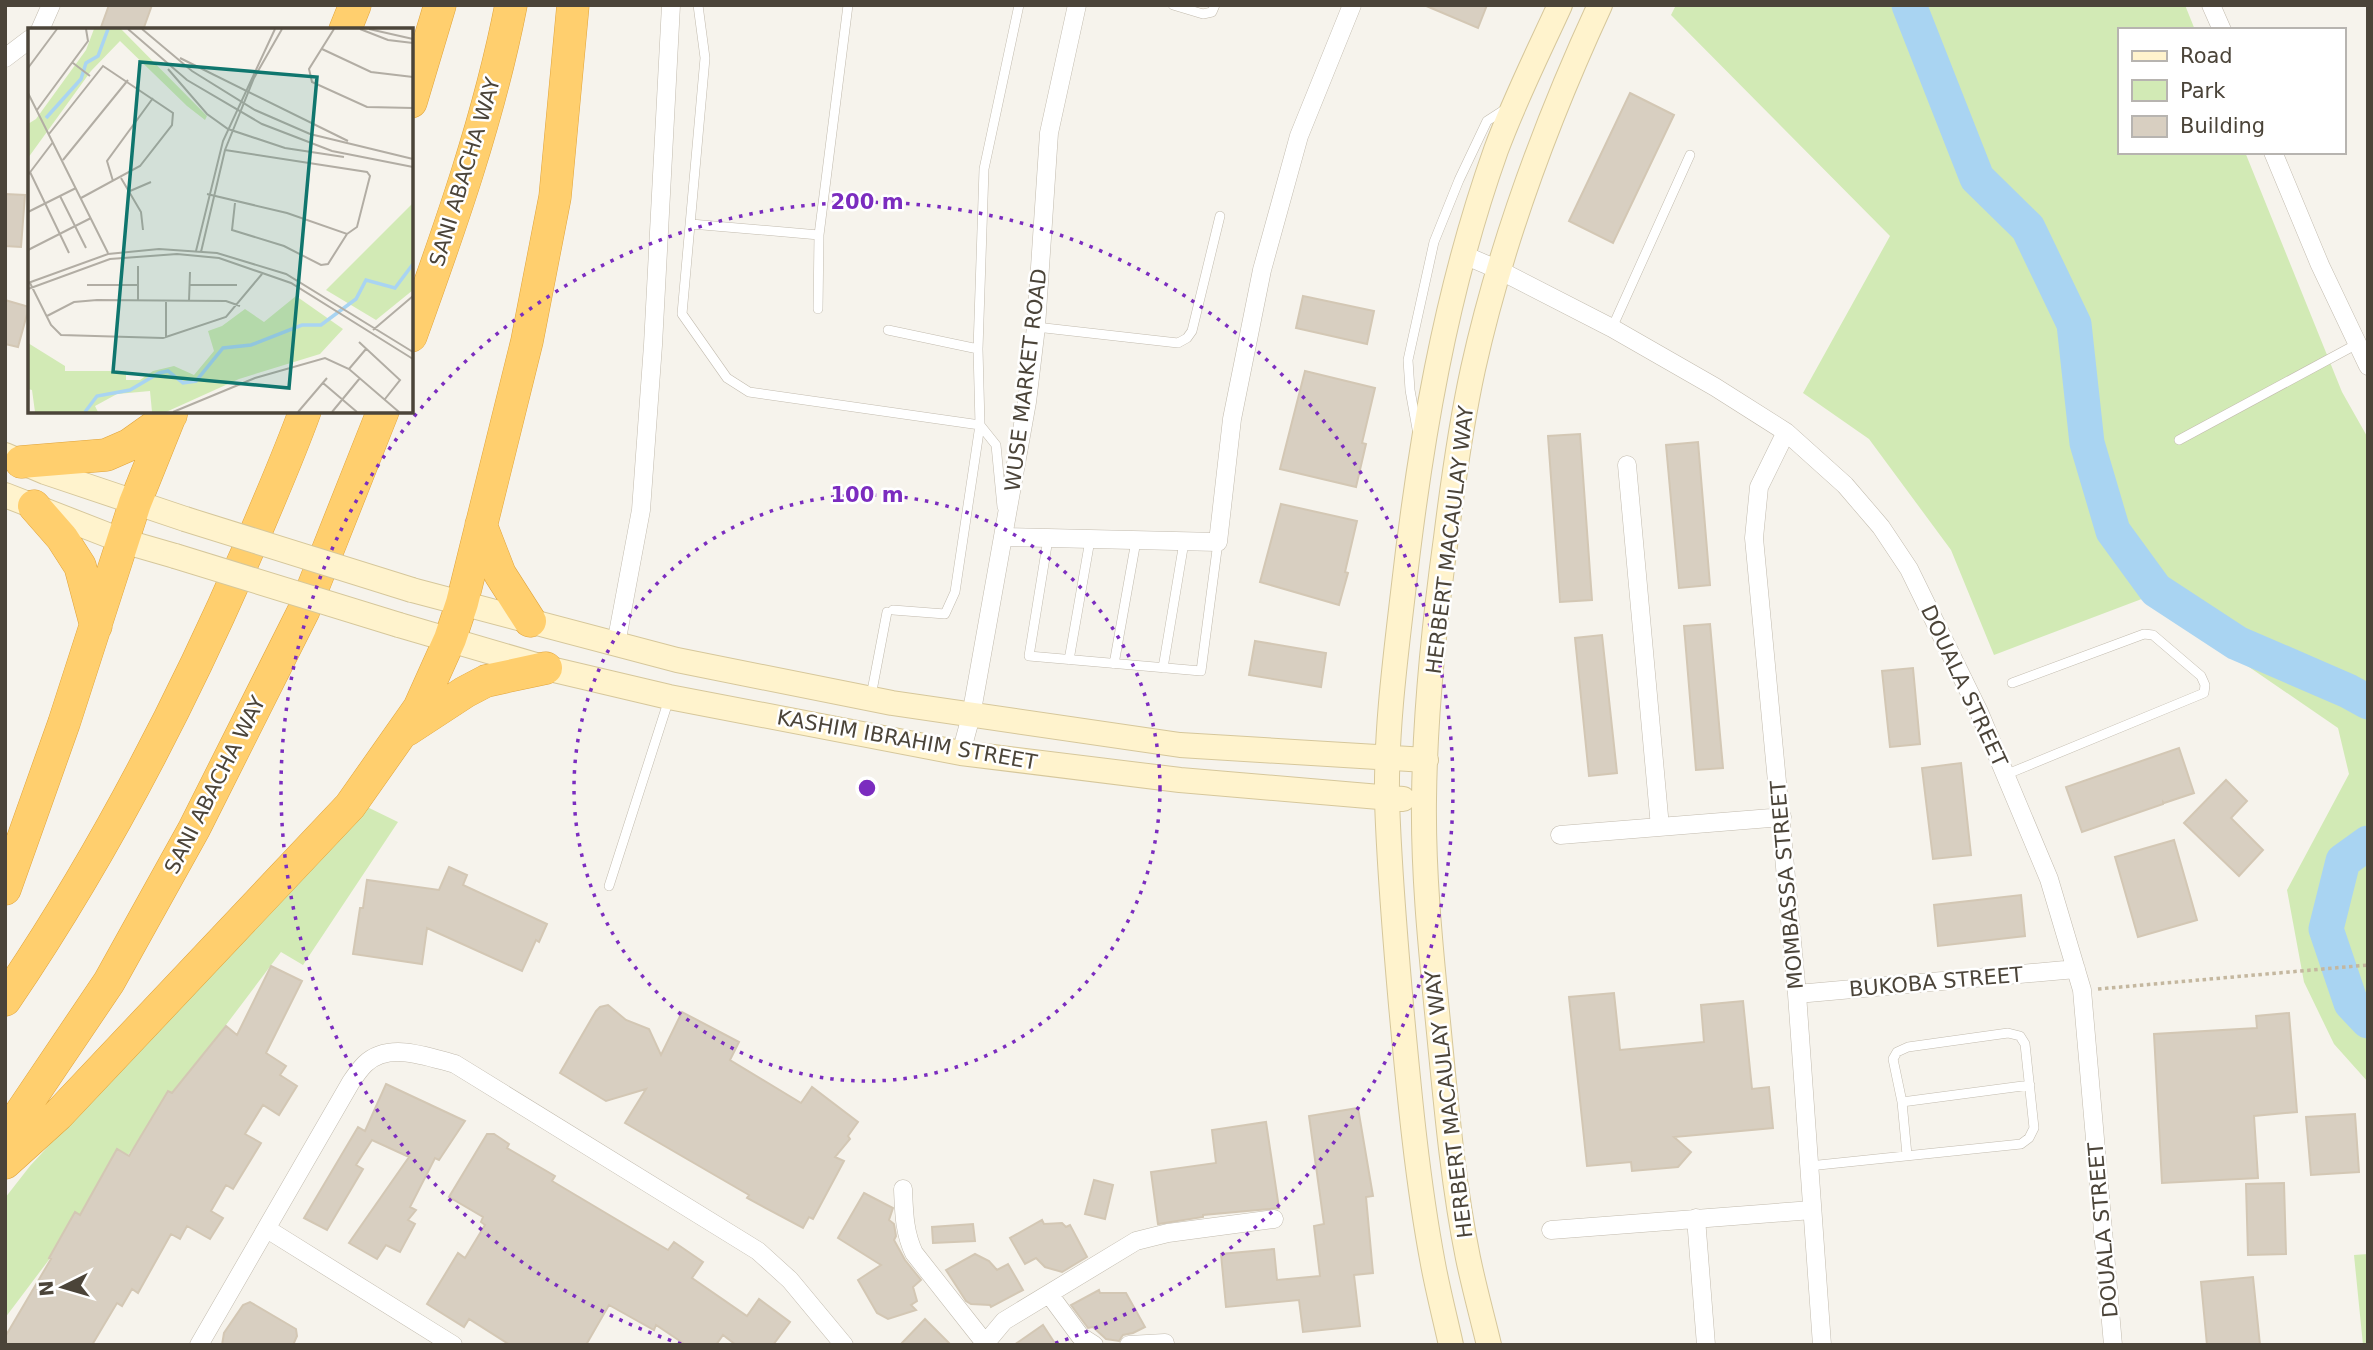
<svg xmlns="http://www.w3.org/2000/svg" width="2373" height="1350" viewBox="0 0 2373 1350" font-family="'DejaVu Sans',sans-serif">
	<rect width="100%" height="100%" fill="#f6f3ec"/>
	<path fill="#d2eab5" d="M1676,5h509l10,25h-76v122h126l97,240 26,46v644l-34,-38 -30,-62 -17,-92 62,-116 -11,-46 -191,-131 -153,58 -43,-105 -82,-111 -66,-46 87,-157 -219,-221z
		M363,805l35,17 -95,143 -22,-13 -276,366v-120l25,-32z
		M2368,1254v91h-5l-9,-90z"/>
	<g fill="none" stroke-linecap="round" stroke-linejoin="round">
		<path stroke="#a9d4f2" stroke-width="35" d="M1909,5l68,173 51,50 46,96 13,119 26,88 43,59 81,53 111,48 20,11
			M2368,843l-25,18 -17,68 25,74 17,18"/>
	</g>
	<path fill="#d8cfc1" stroke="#d3c7b4" stroke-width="2" d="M109,5h43l-9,25h-43z
		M1424,5h63l-9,23z
		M1630,93l44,22 -61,128 -44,-22z
		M5,194l20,1 -4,52 -16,-1z
		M1303,296l71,15 -7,33 -71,-16z
		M5,300l24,7 -11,40 -13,-3z
		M1305,371l70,17 -13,55 4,1 -10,43 -76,-18z
		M1580,434l12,166 -32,2 -12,-166z
		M1698,442l12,143 -31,3 -13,-143z
		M1281,504l76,17 -12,51 3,1 -9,32 -79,-23z
		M1710,624l13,144 -27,2 -12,-144z
		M1602,635l15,138 -28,3 -14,-138z
		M1255,641l71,12 -5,34 -72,-12z
		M1913,668l7,76 -30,3 -8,-76z
		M2179,748l15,45 -30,10 -1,-1v2l-81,28 -16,-45z
		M1961,763l10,92 -38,4 -11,-91z
		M2226,780l21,21 -16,17 32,32 -24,26 -55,-53z
		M2174,840l23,80 -59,17 -23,-80z
		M449,867l18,8 -4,10 84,39 -8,18 -3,-2 -14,31 -95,-43 -5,36 -69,-10 7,-46h3l4,-28 72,10z
		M2021,895l4,41 -87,10 -4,-41z
		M271,966l31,15 -36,72 20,13 -6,9 17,11 -18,29 -16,-10 -18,29 16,9 -28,46 -7,-4 -15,26 12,7 -13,21 -23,-13 -7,13 -9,-5 -33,59 -6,-4 -10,17 -5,-3 -25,42h-87v-8l46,-78 -2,-1 26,-46 5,3 37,-66 12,7 39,-65 4,2 54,-67 11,9z
		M1614,993l6,57 84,-8 -3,-37 42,-4 9,88 17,-2 4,41 -99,9 17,15 -13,15 -46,4 -1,-9 -44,4 -18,-169z
		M608,1005l18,15 23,9 12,26 21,-43 57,30 -9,18 71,43 11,-16 46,35 -10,14 2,3 -15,18 9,4 -31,58 -4,-2 -6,11 -56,-30 2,-3 -124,-72 21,-34 -40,12 -46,-28 36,-62 4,-4z
		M2289,1013l8,99 -43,4 4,62 -96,5 -8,-149 103,-6 -1,-12z
		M386,1084l79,37 -26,39 -4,-2 -25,49 6,3 -8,10 7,4 -15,28 -14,-7 -9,14 -28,-16 60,-86 -37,-17 -16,25 7,4 -36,61 -23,-12 54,-91 7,4z
		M1358,1108l15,88 -7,1 7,76 -19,2 6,51 -57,6 -4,-32 -73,7 -5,-53 53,-5 3,31 43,-4 -6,-50 10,-2 -15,-108z
		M2355,1114l4,58 -48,3 -5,-58z
		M1266,1122l13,86 -76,7v2l-45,7 -7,-52 65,-9 -4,-33z
		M487,1134h7l15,10 -2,4 48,28 -3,5 116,69 6,-8 29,20 -11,16 55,38 12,-17 31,23 -17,23h-37l-13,-10 -7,10h-30l-30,-20 -2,5 -45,-25 -23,40h-76l-41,-26 -5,8 -37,-23 31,-51 7,5 20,-33 -4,-3 2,-5 -34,-20z
		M1094,1180l19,5 -8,34 -20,-5z
		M2284,1183l2,71 -38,1 -2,-71z
		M864,1193l29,15 -4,12 5,4 2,12 -2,4 11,20 16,20 -8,7 4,14 -6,4 5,5 -28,9 -11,-6 -19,-33 23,-15 -43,-27z
		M1042,1220l2,4 18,-1 4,4 4,-2 17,32 -25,15 -17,-5 -9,-9 -11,6 -15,-26z
		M973,1224l2,17 -42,2 -1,-16z
		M975,1254l14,7 8,9 11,-6 15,26 -32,17 -1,-2 -19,-1 -5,-3 -20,-31z
		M2253,1277l7,68h-53l-6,-63z
		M1099,1290l1,3h26l19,34 -12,6 -10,2 -4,6 -13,-2 -13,-12 -5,1 -17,-23z
		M250,1302l46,27 1,7 -4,9h-71l2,-12 19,-28z
		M925,1319l26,26h-51z
		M1043,1325l13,20h-42z"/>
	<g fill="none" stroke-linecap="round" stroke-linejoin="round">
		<g stroke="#c2bbae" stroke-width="10">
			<path id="lane" d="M698,5l7,53 -23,256 45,64 22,14 231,33 16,20 6,62
				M1173,5l30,9 9,-2 3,-7
				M691,224l128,11
				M818,309l1,-74 29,-230
				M1036,327l142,16 9,-5 5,-7 28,-115
				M1612,328l78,-173
				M888,330l90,19
				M1417,429l-7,-39 -2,-30 26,-118 25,-62 28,-59 17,-11
				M2179,440l178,-96
				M1048,539l-19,117 172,15 17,-129
				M893,610l52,4 10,-22 25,-167 -2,-76 6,-180 35,-164
				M1069,660l21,-120
				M1114,664l22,-123
				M1163,668l21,-126
				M871,696l16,-84
				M2005,775l199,-82 1,-8 -4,-9 -48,-41 -9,-1 -132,49
				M609,886l60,-187
				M1907,1155l-5,-53 128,-17
				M1809,1166l212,-22 8,-6 5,-10 -9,-84 -5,-8 -12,-3 -100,14 -11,5 -4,7 9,43"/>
		</g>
		<g stroke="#c2bbae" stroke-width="19">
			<path id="street" d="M2211,5l11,25
				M40,30l11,-25
				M5,58l25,-19
				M2273,152l47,113 48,101
				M1464,255l35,15 113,58 103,59 71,45 59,53 36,42 28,42 70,143 70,167 33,111 31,355
				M1786,432l-27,55 -5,51 43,456 25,351
				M1627,465l33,362
				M1004,537l214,5 14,-123 30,-149 37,-134 53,-131
				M616,644l25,-134 12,-165 18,-340
				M961,753l10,-37 56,-314 9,-75 13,-194 28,-128
				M1560,835l222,-18
				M1797,994l279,-25
				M903,1189c1,22 1,43 11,64l71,90
				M1696,1218l10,127
				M267,1229l186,116
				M1551,1230l261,-20
				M1049,1294l31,42 14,9
				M199,1345l152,-263c4,-6 9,-13 14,-18 24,-23 63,-7 90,0l303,187 32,29 54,65
				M984,1345l20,-24 132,-80 32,-8 106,-14
				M1129,1345l36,-2"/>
		</g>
		<g stroke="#d6c79b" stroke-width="26">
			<path id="secondary" d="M5,455l40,17 140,47
				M5,495l118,46 52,15
				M412,590l265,70 215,43 288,42 246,15
				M399,625l147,43 123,29 292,56 219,27 223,19
				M1451,1345c-6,-27 -13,-54 -18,-81 -16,-85 -24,-173 -32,-259 -6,-68 -12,-137 -14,-206 -1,-68 8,-138 16,-206 17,-150 42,-300 93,-443 18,-49 42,-97 64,-145
				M1489,1345c-7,-29 -15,-58 -21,-87 -16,-79 -23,-166 -31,-246 -7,-70 -14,-142 -13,-213 1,-87 10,-174 22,-261 7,-56 15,-114 27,-169 28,-126 73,-247 127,-364"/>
		</g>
		<g stroke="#e0a43c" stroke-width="33">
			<path id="highway" d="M345,30l10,-25
				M411,102l29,-97
				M411,336c39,-108 78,-218 100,-331
				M21,462l85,-7 23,-10 42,-30
				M34,506l28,32 18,28 16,60
				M481,525l19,49 30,47
				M407,730l58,-38 21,-11 60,-13
				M5,889l59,-166 71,-220 37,-92
				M5,1000c96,-141 176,-295 244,-452 19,-45 39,-90 56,-137
				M5,1136l104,-154 85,-153 110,-219 79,-199
				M5,1163l53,-48 292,-309 69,-98 31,-69 12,-36 65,-262 28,-144 18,-192"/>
		</g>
		<path stroke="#c4b79f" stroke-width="3.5" stroke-dasharray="3.5 3.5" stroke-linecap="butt" d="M2098,989l270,-24"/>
		<use href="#lane" stroke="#fff" stroke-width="9"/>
		<use href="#street" stroke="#fff" stroke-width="18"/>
		<use href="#secondary" stroke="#fff3cd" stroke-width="24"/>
		<use href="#highway" stroke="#ffcf6e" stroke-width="32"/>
		<g stroke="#d6c79b" stroke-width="26" stroke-linecap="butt">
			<path id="secondary-bridge" d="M185,519l227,71
				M175,556l224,69"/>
		</g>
		<use href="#secondary-bridge" stroke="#fff3cd" stroke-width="24"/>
	</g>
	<g fill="none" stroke="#7b2cbf" stroke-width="3.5" stroke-dasharray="3.5 7">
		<circle cx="867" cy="788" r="293"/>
		<path d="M681 1344A586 586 0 1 1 1053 1344"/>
	</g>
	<g text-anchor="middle" stroke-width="5" stroke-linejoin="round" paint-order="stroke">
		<g font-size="21" fill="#4b4439" stroke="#fff">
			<text transform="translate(465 172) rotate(-73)" y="7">SANI ABACHA WAY</text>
			<text transform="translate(1026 380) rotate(-83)" y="7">WUSE MARKET ROAD</text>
			<text transform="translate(1450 540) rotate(-83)" y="7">HERBERT MACAULAY WAY</text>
			<text transform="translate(1964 686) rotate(65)" y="7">DOUALA STREET</text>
			<text transform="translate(907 740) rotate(10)" y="7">KASHIM IBRAHIM STREET</text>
			<text transform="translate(215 785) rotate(-63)" y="7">SANI ABACHA WAY</text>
			<text transform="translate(1787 885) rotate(-95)" y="7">MOMBASSA STREET</text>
			<text transform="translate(1936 982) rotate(-5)" y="7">BUKOBA STREET</text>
			<text transform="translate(1449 1104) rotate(-97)" y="7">HERBERT MACAULAY WAY</text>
			<text transform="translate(2103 1230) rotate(-95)" y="7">DOUALA STREET</text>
		</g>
	</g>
	<g transform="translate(28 28)">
		<rect width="385" height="385" fill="#f6f3ec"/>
		<path d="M66,1h27l86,87 -2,4 -18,-14 -67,-65 -29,30 -63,87v-34l8,-5 50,-69zM385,175v87l-37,30 -50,-30zM268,268l47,33 -23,25 -81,25 -73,33h-14l-2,-21 -33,3 -22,12 3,6h-63l-3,-22 -4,-1v-46l37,23v5h61v9h14l13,-9 21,-5 20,9 20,-24 -6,-20 14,-5 23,-17 19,13z" fill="#d2eab5"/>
		<path fill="none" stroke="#a9d4f2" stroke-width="3.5" d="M18,90l35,-39 5,-16 12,-7 10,-27M57,384l12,-16 33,-6 29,-17 9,-2 15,12 13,-2 27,-33 28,-3 51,-20h19l35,-26 10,-19 29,8 18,-24"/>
		<path fill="none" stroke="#b2ada4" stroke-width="2" d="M100,1l59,51 75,44 70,27 81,16M114,1l50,42 63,39 55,24 103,25M306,1l-25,40 3,13 55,25 46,1M332,1l28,11 25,3M341,1l44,10M294,21l49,23 42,5M152,30l168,83M45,35l17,13M0,40l29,-39M140,41l39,45 21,15 57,19 59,9M0,65l80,160M9,82l51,-69 -2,-12M21,106l54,-68 70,47 -1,12 -32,41 -59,32M35,132l65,-80M2,144l39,81M0,147l25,-33M93,150l20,34 2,18M85,153l-6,-20 46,-63M102,163l21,-9M179,166l80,19 60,21 10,-7 13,-51 -3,-4 -142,-22M32,168l26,52M207,175l-3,27 52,16 37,19 7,-1 19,-30M0,184l48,-24M0,222l63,-32M168,223l27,-110 52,-112M173,224l24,-102 29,-72 28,-49M0,255l80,-29 51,-5 58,4 69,21 127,78M2,255l21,42 10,10 102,3 63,-21 36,-43M59,257h51M162,257h47M0,261l82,-30 67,-5 42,4 72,25 122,76M110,272v-34M138,273v36M161,273l1,-29M19,288l27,-14 23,-2 129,1 14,5M345,302l40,-34M331,314l41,38 -15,19M321,341l17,-20M295,355l34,29M145,384l82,-34 70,-20 24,11 50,43M270,384l29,-34M304,384l28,-34"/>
		<path fill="#0f766e" fill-opacity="0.15" stroke="#0f766e" stroke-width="3.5" d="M112,34l177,15 -28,311 -176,-16z"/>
		<rect width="385" height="385" fill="none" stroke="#4b4439" stroke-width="3.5"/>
	</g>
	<circle cx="867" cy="788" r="10" fill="#7b2cbf" stroke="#fff" stroke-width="3.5"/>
	<g font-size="21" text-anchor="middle" font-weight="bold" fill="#7b2cbf" stroke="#fff" stroke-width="5" stroke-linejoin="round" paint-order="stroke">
		<text x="867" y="209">200 m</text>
		<text x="867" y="502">100 m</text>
	</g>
	<rect width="2373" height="1350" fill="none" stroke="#4b4439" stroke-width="14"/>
	<rect x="2118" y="28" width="228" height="126" fill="#ffffff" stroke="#b7b4b0" stroke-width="2"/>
	<rect x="2132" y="51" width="35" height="10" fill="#fff3cd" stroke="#b7b4b0" stroke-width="2"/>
	<text x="2180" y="63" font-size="21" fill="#4b4439">Road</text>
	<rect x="2132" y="80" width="35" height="21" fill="#d2eab5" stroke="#b7b4b0" stroke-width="2"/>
	<text x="2180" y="98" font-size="21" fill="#4b4439">Park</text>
	<rect x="2132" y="116" width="35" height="21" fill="#d8cfc1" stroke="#b7b4b0" stroke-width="2"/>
	<text x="2180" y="133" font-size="21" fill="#4b4439">Building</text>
	<g transform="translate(63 1287) rotate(265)" stroke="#ffffff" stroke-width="5" paint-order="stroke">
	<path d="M0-5L12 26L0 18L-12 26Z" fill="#4b4439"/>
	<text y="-10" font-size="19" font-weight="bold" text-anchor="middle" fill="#4b4439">N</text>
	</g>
</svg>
